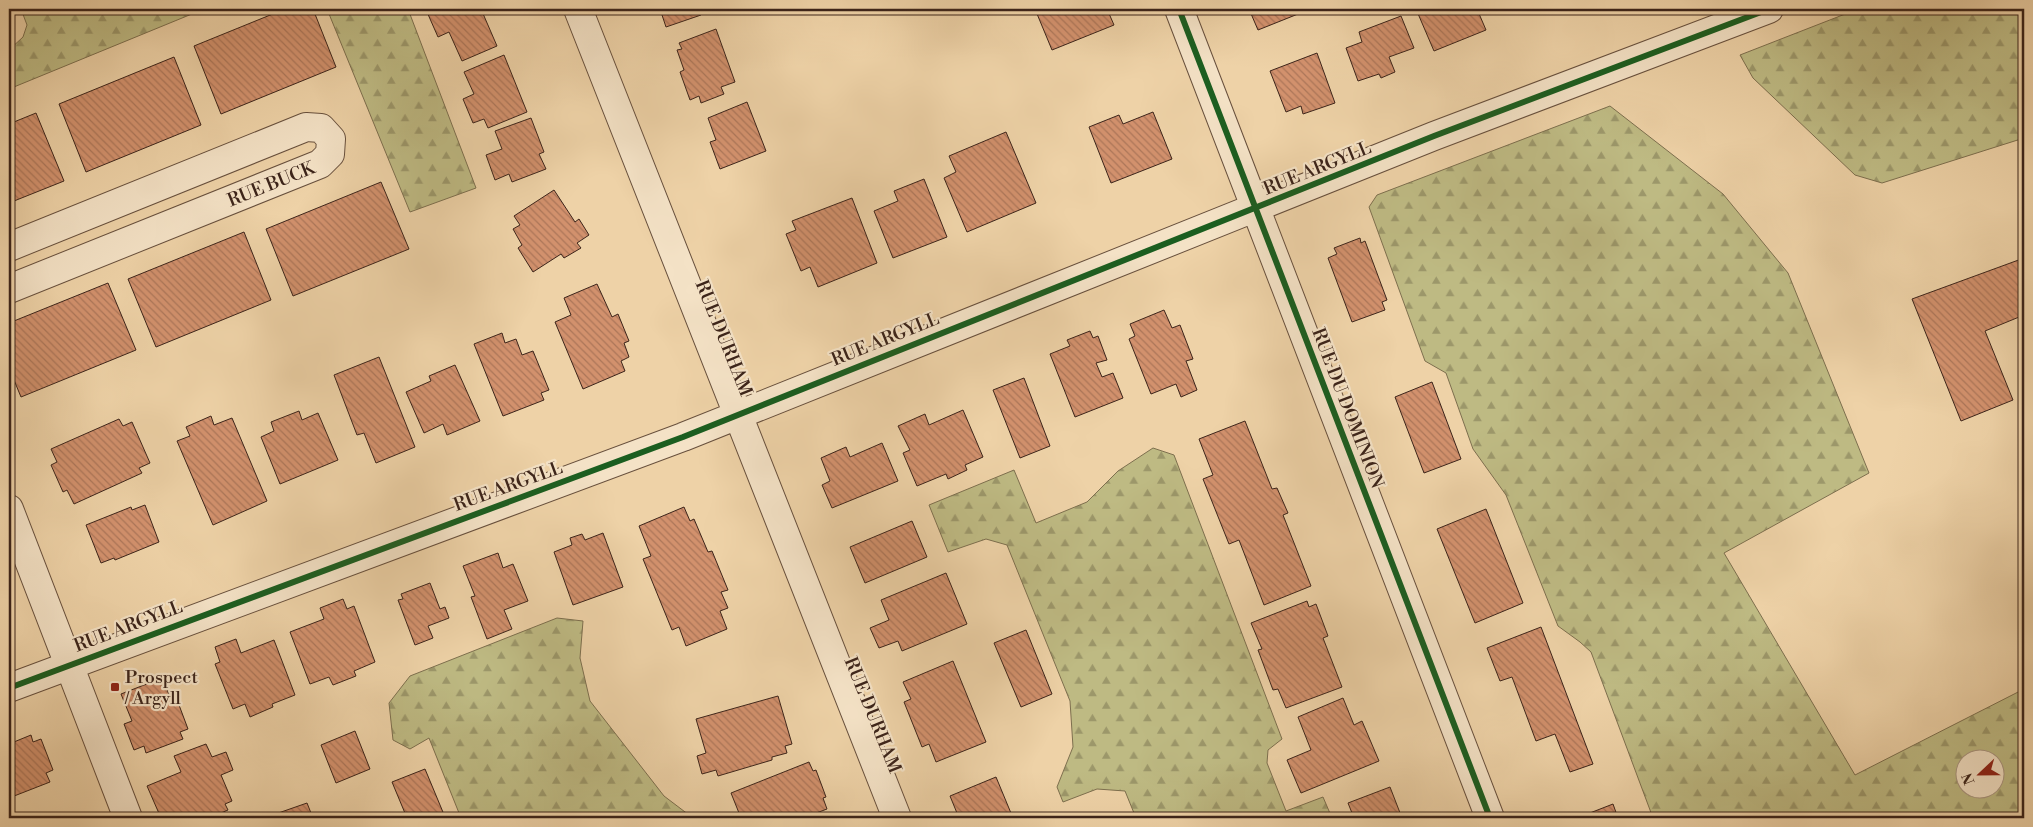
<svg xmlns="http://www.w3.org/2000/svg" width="2033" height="827" viewBox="0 0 2033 827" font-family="'Libre Bodoni',serif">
	<defs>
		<pattern id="forest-firs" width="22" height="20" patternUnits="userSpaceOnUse" patternTransform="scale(1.25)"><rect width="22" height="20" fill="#beba83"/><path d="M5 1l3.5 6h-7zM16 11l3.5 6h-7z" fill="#9c976a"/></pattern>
		<pattern id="building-back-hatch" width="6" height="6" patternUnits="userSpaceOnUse" patternTransform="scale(1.25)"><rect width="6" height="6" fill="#d2916d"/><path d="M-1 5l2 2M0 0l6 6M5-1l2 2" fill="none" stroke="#ac7659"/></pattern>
	</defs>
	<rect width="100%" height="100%" fill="#eed2a7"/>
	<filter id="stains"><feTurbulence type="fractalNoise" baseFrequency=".004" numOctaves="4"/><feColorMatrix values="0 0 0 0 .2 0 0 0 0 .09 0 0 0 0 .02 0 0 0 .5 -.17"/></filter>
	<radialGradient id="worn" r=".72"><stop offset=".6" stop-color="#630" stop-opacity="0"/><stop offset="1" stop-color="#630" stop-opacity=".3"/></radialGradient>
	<path fill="url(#forest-firs)" stroke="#7d6f4e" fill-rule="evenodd" d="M21,9h183l-195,80v-39l14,-13 4,-12z
		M327,9h81l68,179 -66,24z
		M1858,9h166v129l-142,45 -27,-8 -102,-97 -13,-23z
		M1610,106l113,88 65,79 81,200 -145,80 131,222 169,-86v129h-371l-62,-166 -11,-10 -22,-16 -52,-131 -33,-46 -27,-76 -21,-12 -56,-154 8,-12zM1966,760h30v30h-30z
		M1153,448l21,7 108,284 -14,11 -1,13 19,48 37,-14 9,21h-196l-11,-27 -28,-2 -34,13 -6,-15 16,-40 -3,-46 -63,-156 -21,-6 -38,13 -19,-47 85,-35 22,53 51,-21 31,-31z
		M557,618l26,3 -3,37 10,43 74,95 29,22h-232l-32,-80 -19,11 -17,-9 -4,-37 21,-27z"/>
	<path fill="url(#building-back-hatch)" stroke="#3c241a" d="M285,9h28l23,58 -115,47 -27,-68z
		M434,9h47l16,37 -35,15 -13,-29 -11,5 -11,-25z
		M660,9h39l2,6 -35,12z
		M1035,9h72l7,16 -62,25z
		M1249,9h58l1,1 -50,20z
		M1416,9h61l9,21 -52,21z
		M1401,16l13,32 -25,9 6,15 -14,6 -2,-4 -21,7 -12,-33 16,-6 -3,-10z
		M716,29l19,53 -14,5 3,7 -23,9 -2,-7 -9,4 -10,-28 4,-2 -7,-20 5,-1 -3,-6z
		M1317,53l18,50 -32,11 -2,-8 -15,6 -16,-41z
		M504,55l23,57 -39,16 -4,-9 -11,4 -10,-24 11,-5 -10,-22z
		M174,57l27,68 -115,47 -27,-68z
		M747,102l19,49 -46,18 -10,-27 6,-2 -8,-22z
		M1153,112l19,47 -61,24 -22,-56 30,-12 4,9z
		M36,113l28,68 -55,22v-79z
		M531,118l13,34 -5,2 7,15 -34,13 -3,-8 -14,6 -9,-25 16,-6 -7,-18z
		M1006,132l30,71 -69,29 -23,-54 12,-6 -7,-16z
		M924,179l23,58 -54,21 -19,-47 24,-10 -4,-10z
		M381,182l28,67 -116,47 -27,-67z
		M554,190l21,32 4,-3 10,16 -12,8 4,5 -17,10 -3,-4 -28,18 -15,-24 4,-3 -9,-16 7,-4 -6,-9z
		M852,198l25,65 -59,24 -8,-20 -9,4 -15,-37 10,-4 -4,-9z
		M244,232l27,68 -115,47 -28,-68z
		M1360,238l1,5 4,-2 22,59 -5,2 3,8 -33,12 -24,-64 9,-4 -3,-6z
		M2024,258v57l-39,16 28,69 -52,21 -49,-122z
		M108,283l28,67 -115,47 -12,-29v-45z
		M597,284l15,33 6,-3 11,27 -5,2 5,14 -8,4 4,10 -42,18 -28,-67 16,-7 -7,-17z
		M1164,310l8,18 8,-3 13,34 -7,2 11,29 -16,7 -5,-13 -25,10 -22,-55 6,-3 -5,-12z
		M1090,331l3,7 5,-2 9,24 -11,3 6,14 11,-4 10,25 -48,19 -25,-63 20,-8 -3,-6z
		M502,333l3,10 11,-4 6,16 11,-4 16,39 -8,3 3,7 -41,16 -29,-72z
		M379,357l36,90 -39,16 -12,-30 -7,2 -23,-60z
		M455,365l25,56 -33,14 -4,-11 -19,9 -18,-41 25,-11 -2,-5z
		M1024,378l26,68 -30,12 -27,-68z
		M1432,382l29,77 -37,14 -29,-76z
		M963,410l20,47 -18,8 2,5 -19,9 -2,-5 -29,12 -14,-33 7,-3 -12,-24 27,-12 4,11z
		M299,411l3,9 16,-7 20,47 -58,24 -19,-47 13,-6 -3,-9z
		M211,416l3,9 18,-7 35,83 -54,24 -36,-84 13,-5 -4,-9z
		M119,419l4,7 9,-4 18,41 -11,5 3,5 -68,31 -7,-14 -4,2 -12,-27 6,-3 -6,-13z
		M1245,421l27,68 5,-1 11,25 -5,2 28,71 -47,19 -25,-65 -10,4 -26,-65 10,-4 -14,-36z
		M882,443l16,38 -66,27 -10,-23 8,-4 -9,-23 25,-11 4,10z
		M145,505l14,37 -44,18 -1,-2 -13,5 -15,-38 45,-18 1,3z
		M684,507l6,14 4,-2 14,33 4,-1 16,39 -7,2 7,16 -8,3 7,18 -41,17 -7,-19 -7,3 -29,-71 8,-3 -12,-30z
		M1486,509l37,94 -48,20 -38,-94z
		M912,521l15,36 -62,26 -15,-36z
		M603,533l20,54 -50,18 -19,-53 18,-7 -2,-7 12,-4 3,6z
		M498,553l5,15 10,-4 15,37 -24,9 8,19 -25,10 -16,-42 4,-1 -12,-30z
		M946,573l21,51 -65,27 -4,-10 -19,7 -9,-20 19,-8 -8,-20z
		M430,583l10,26 5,-2 4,11 -21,8 5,12 -18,7 -17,-45 5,-1 -2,-5z
		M343,599l4,10 7,-3 21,56 -21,9 2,5 -23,9 -4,-8 -19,7 -20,-52 34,-13 -4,-11z
		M1307,601l2,6 7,-3 12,32 -5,2 19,49 -56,21 -8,-19 -5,1 -15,-40 4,-1 -11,-26z
		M1541,627l52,137 -23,8 -15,-38 -19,7 -24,-64 -12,4 -13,-33z
		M1026,630l26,64 -31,13 -27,-64z
		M236,639l5,14 33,-13 21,55 -23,9 1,3 -23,10 -5,-13 -12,5 -18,-45 5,-2 -5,-15z
		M953,661l33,81 -50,20 -7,-18 -7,3 -18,-45 7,-3 -8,-17z
		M162,678l9,21 5,-2 12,32 -8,3 3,7 -37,14 -2,-7 -10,4 -10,-26 8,-3 -11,-27z
		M778,696l14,48 -7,2 2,7 -15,4v3l-54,16 -2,-6 -14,4 -5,-18 9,-3 -10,-34z
		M1343,698l11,27 8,-4 17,40 -78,32 -14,-33 24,-10 -13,-33z
		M355,731l15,38 -34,14 -15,-38z
		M31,735l2,7 8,-3 12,31 -7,3 4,9 -41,16v-54z
		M206,744l6,13 14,-5 7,18 -12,5 11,26 -7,3 3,6 -19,8h-48l-14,-32 34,-14 -7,-16z
		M809,762l4,9 3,-1 10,27 -3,1 4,11 -24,9h-62l-10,-25z
		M425,769l20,48 -38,1 -15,-36z
		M996,777l17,41h-54l-9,-22z
		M1390,787l12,31h-48l-6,-15z
		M307,803l6,15h-49z
		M1613,804l5,14h-41z"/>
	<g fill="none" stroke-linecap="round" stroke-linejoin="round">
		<g stroke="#68503d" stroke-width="30">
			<path id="minor" d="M578,9l319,809
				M1179,9l311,809
				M9,247l297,-120 15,1 10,11 -1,15 -10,10 -311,125
				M9,509l119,309
				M9,688l674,-251 751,-301 335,-127"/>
		</g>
		<use href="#minor" stroke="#f4e2c6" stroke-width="28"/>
		<g stroke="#f4e2c6" stroke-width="9">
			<path id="cycleway" d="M1179,9l311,809
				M9,688l674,-251 751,-301 335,-127"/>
		</g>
		<use href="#cycleway" stroke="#1b5e20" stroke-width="6"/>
	</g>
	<rect fill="#8f2418" stroke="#f4e2c6" stroke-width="2" x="110" y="682" width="10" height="10" rx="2.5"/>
	<g text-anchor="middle" stroke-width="4.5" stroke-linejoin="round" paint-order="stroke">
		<g font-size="18" fill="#3c241a" stroke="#f4e2c6">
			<text transform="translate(1317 168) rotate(-22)" y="6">RUE ARGYLL</text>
			<text transform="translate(271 184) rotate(-22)" y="6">RUE BUCK</text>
			<text transform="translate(724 338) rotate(68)" y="6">RUE DURHAM</text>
			<text transform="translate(885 339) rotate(-22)" y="6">RUE ARGYLL</text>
			<text transform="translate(1348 408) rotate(69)" y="6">RUE DU DOMINION</text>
			<text transform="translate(508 486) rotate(-20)" y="6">RUE ARGYLL</text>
			<text transform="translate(128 626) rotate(-21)" y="6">RUE ARGYLL</text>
			<text transform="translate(873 715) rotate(68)" y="6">RUE DURHAM</text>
		</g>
		<g font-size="18" fill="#3c241a" stroke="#f4e2c6" text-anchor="start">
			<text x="125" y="683">Prospect<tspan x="125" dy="21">/ Argyll</tspan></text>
		</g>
	</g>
	<rect width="2033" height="827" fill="none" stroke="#eed2a7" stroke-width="30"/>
	<rect x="10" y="10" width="2013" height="807" fill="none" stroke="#3c241a" stroke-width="2.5"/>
	<rect x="15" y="15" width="2003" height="797" fill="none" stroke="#3c241a"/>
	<g transform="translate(1980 774) rotate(248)"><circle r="24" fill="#f4e2c6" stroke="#aa9681"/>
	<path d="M0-4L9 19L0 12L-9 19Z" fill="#8f2418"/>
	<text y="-8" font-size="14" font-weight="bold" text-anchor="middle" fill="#3c241a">N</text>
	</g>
	<rect width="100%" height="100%" filter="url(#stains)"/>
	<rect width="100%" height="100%" fill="url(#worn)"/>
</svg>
